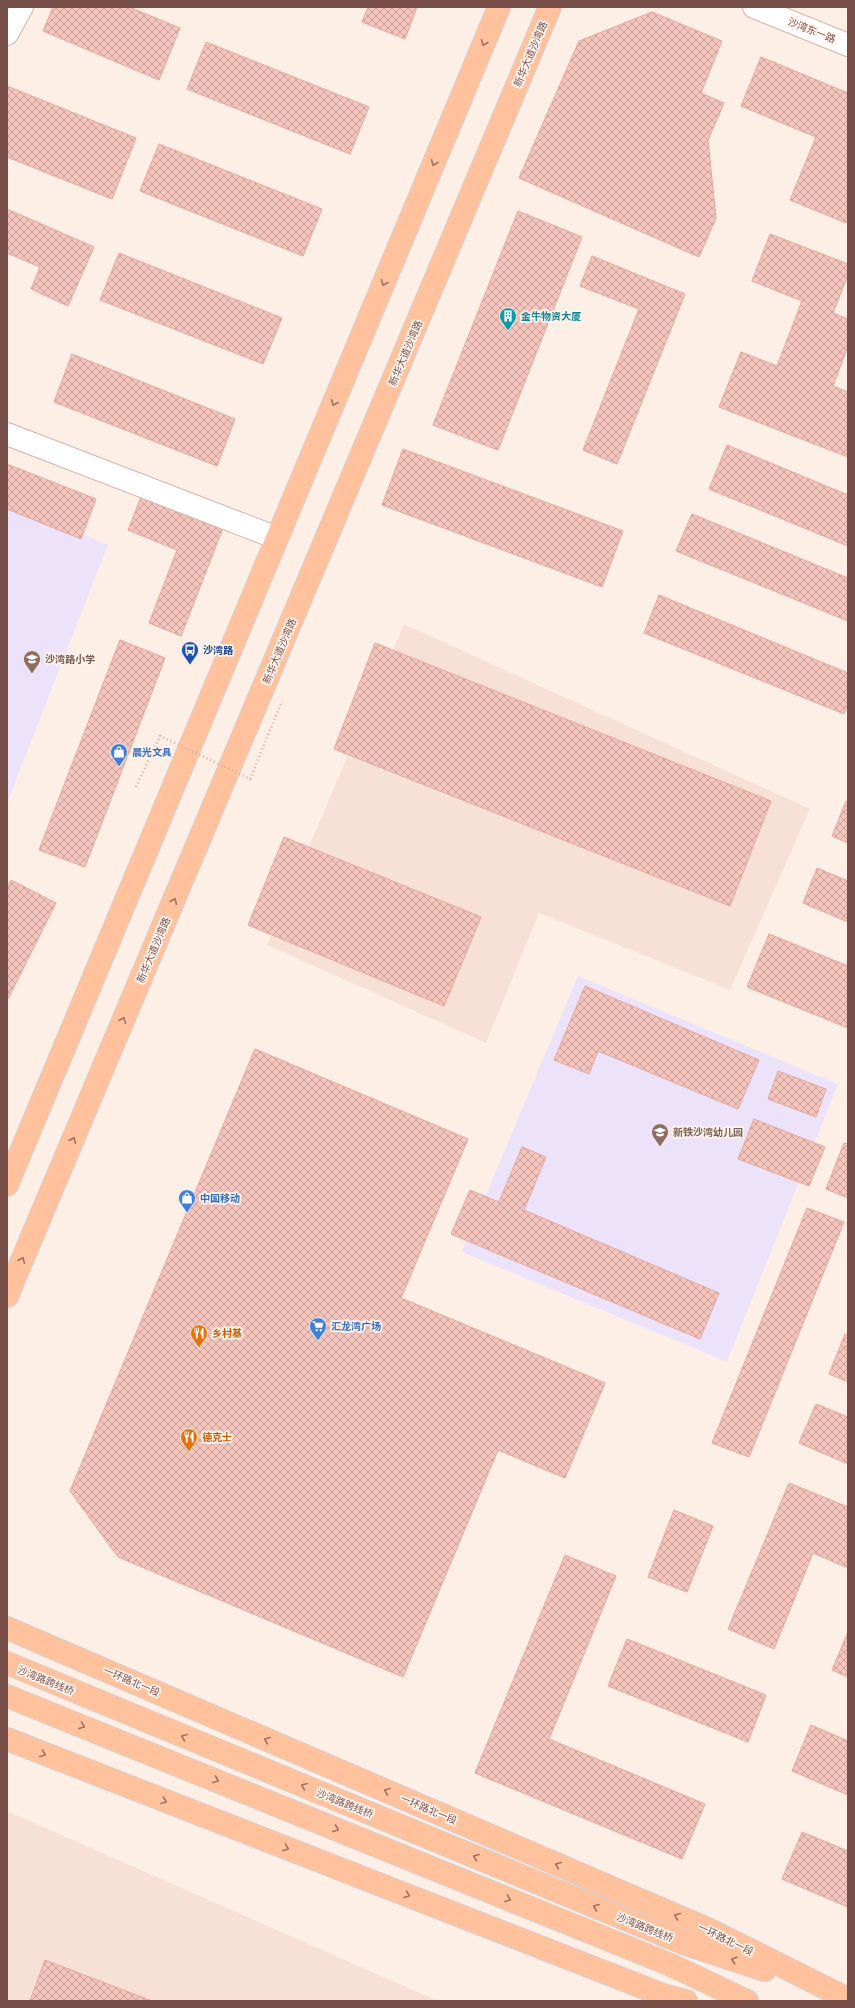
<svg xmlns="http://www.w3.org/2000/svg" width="855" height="2008" viewBox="0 0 855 2008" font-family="'Work Sans','Noto Sans SC',sans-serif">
	<defs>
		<pattern id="building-cross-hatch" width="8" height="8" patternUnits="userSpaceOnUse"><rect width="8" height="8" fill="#f4c5bc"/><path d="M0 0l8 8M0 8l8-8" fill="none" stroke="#caa29b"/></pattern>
	</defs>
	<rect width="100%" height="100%" fill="#fdefe6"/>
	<path fill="#f7e1d7" d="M404,624l406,185 -80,181 -191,-77 -53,130 -219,-98z
		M7,1811l431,190h-431z"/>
	<path fill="#ece3fa" d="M7,501l101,44 -101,258z
		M578,976l260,108 -111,278 -265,-110z"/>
	<path fill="url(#building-cross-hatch)" stroke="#e8a69c" d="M53,7h76l51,21 -21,52 -116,-49z
		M368,7h49l-12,32 -43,-17z
		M652,12l70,29 -21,52 23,10 -16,37 8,78 -17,39 -180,-79 60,-137z
		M206,42l163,65 -19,47 -163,-65z
		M761,57l87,36v127l-2,3 -56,-23 26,-63 -75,-31z
		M7,86l129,52 -24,61 -105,-42z
		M159,144l163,65 -19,47 -163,-65z
		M7,209l87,38 -26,59 -37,-17 9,-22 -33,-14z
		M518,211l64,26 -84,213 -65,-25z
		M770,234l78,30v11l-15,38 15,6v27l-15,40 15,6v65l-129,-50 22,-55 36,14 25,-65 -50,-20z
		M119,253l163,65 -19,46 -163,-64z
		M592,256l93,38 -68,170 -34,-14 56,-141 -59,-23z
		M72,354l163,65 -18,47 -163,-64z
		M727,445l121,50v51l-139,-57z
		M403,449l220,82 -21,56 -220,-82z
		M7,464l89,35 -15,40 -74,-30z
		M141,497l82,31 -42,108 -32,-13 28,-73 -49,-20z
		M692,514l156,64v43l-172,-70z
		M659,595l189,78v31l-4,10 -200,-81z
		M120,640l45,18 -80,209 -46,-17z
		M375,643l396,158 -41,105 -396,-157z
		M846,801l2,1v41l-16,-7z
		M284,837l197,80 -37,89 -196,-81z
		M817,868l31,13v41l-45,-19z
		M11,880l45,23 -49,98v-113z
		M769,934l79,32v62l-101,-41z
		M585,986l174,74 -21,49 -140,-58 -9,23 -35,-14z
		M255,1049l213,90 -67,159 204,85 -40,95 -67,-28 -95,227 -285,-120 -48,-66z
		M778,1071l48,18 -10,28 -48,-18z
		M754,1119l71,28 -16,39 -71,-27z
		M844,1143l4,1v54l-22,-9z
		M522,1147l24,10 -22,53 195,83 -19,46 -249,-105 19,-44 29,12z
		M807,1208l37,14 -95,235 -37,-14z
		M845,1334l3,1v47l-19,-8z
		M816,1404l32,13v47l-49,-21z
		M789,1483l59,24v61l-35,-15 -39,96 -46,-20z
		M674,1510l39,16 -26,66 -39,-15z
		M565,1555l51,21 -67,163 156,65 -23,55 -207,-86z
		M848,1632v45l-16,-7z
		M627,1639l139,56 -18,47 -140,-56z
		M811,1725l37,16v54l-56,-24z
		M802,1832l46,19v56l-66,-28z
		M45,1960l107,41h-122z"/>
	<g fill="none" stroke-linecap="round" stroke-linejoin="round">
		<g stroke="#d2b5ae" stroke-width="24">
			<path id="street" d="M7,34l15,-27
				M7,434l270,104"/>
		</g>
		<g stroke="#d8b6ad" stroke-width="24">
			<path id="secondary" d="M754,7l94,38"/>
		</g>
		<g stroke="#d9cdcc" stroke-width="24">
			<path id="primary" d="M7,1185l492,-1178
				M7,1296l543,-1289
				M7,1628l703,302 138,69
				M7,1663l676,280 82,27
				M7,1696l664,269 76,36
				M7,1739l656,256 23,6"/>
		</g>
		<use href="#street" stroke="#fff" stroke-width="22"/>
		<use href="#secondary" stroke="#fff" stroke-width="22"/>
		<use href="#primary" stroke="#ffc29c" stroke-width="22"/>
		<path stroke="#daa79f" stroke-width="2.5" stroke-dasharray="1 3" stroke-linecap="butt" d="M136,787l24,-51 90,43 32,-78"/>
	</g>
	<defs><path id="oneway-chevron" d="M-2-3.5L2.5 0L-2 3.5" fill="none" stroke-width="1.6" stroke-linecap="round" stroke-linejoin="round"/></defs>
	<g stroke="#a07162">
		<use href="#oneway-chevron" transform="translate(484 43) rotate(113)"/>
		<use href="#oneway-chevron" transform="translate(434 163) rotate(113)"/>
		<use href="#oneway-chevron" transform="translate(384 283) rotate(113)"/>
		<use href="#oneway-chevron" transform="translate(334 403) rotate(113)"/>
		<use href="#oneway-chevron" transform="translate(174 901) rotate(-67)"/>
		<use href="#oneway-chevron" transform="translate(123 1020) rotate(-67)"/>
		<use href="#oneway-chevron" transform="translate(73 1140) rotate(-67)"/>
		<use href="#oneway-chevron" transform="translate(22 1260) rotate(-67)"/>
		<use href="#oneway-chevron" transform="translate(82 1726) rotate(22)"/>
		<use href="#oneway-chevron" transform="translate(184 1737) rotate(-158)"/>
		<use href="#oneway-chevron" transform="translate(267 1740) rotate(-157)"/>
		<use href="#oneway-chevron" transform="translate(43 1754) rotate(21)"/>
		<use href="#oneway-chevron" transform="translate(216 1780) rotate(22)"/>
		<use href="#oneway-chevron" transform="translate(304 1786) rotate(-158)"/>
		<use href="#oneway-chevron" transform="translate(387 1791) rotate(-157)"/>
		<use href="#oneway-chevron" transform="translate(164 1801) rotate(21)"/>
		<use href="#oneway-chevron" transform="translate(336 1829) rotate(22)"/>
		<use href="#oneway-chevron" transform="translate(286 1848) rotate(21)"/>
		<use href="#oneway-chevron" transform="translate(476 1857) rotate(-158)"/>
		<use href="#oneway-chevron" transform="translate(558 1865) rotate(-157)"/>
		<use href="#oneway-chevron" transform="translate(407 1895) rotate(21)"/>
		<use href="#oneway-chevron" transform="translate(508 1899) rotate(22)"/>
		<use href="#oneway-chevron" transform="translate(596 1907) rotate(-158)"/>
		<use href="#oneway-chevron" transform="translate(677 1916) rotate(-157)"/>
		<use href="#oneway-chevron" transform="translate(734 1960) rotate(-162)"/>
	</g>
	<defs>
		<g id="building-pin" transform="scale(0.9)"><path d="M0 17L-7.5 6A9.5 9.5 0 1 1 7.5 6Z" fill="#0f9aa8" stroke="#fff4ed"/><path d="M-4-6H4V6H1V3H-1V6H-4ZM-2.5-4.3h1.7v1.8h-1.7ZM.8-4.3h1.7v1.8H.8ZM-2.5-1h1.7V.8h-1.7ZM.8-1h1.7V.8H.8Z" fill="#fff"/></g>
		<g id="bus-pin" transform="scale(0.9)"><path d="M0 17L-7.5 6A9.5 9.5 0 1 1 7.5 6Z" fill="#1a4fb4" stroke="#fff4ed"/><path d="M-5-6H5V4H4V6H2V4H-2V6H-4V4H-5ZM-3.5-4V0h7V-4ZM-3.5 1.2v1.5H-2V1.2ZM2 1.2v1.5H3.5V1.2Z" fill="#fff"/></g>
		<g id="school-pin" transform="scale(0.9)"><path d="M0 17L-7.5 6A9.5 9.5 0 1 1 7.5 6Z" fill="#8d6e63" stroke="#fff4ed"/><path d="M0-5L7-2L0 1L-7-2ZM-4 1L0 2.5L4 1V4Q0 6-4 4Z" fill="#fff"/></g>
		<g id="shop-pin" transform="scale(0.9)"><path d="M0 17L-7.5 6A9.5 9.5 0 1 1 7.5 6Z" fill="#3f7fe0" stroke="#fff4ed"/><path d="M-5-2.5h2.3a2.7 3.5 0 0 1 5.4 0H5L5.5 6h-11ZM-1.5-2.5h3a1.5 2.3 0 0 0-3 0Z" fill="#fff"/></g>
		<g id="supermarket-pin" transform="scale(0.9)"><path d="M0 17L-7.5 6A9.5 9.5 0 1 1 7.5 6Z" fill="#3f7fe0" stroke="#fff4ed"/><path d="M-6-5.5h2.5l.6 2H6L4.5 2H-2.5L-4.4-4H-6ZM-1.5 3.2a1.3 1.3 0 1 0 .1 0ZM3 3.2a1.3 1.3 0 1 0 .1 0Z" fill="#fff"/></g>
		<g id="restaurant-pin" transform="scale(0.9)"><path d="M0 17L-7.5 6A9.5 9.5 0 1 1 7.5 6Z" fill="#e8710a" stroke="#fff4ed"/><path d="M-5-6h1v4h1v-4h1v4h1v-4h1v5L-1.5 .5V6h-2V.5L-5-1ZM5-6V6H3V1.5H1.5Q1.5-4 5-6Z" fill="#fff"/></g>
	</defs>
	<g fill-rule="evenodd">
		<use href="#building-pin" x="508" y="316"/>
		<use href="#bus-pin" x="190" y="650"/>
		<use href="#school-pin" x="32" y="659"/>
		<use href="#shop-pin" x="119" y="752"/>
		<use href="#school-pin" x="660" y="1132"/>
		<use href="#shop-pin" x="187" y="1198"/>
		<use href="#supermarket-pin" x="318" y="1326"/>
		<use href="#restaurant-pin" x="199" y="1333"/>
		<use href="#restaurant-pin" x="189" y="1437"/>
	</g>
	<g text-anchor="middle" stroke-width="3.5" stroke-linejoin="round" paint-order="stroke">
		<g font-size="10" fill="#784e49" stroke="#fff4ed">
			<text transform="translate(812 30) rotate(22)" y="4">沙湾东一路</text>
			<text transform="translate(530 54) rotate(-67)" y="4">新华大道沙湾路</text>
			<text transform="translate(405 353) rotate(-67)" y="4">新华大道沙湾路</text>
			<text transform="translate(279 651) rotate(-67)" y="4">新华大道沙湾路</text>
			<text transform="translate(153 950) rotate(-67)" y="4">新华大道沙湾路</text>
			<text transform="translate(46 1680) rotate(22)" y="4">沙湾路跨线桥</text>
			<text transform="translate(132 1681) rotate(23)" y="4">一环路北一段</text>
			<text transform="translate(345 1803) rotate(22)" y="4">沙湾路跨线桥</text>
			<text transform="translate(429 1809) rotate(23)" y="4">一环路北一段</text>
			<text transform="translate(645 1927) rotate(22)" y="4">沙湾路跨线桥</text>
			<text transform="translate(726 1939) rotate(26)" y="4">一环路北一段</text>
		</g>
		<g font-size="10" font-weight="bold" fill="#0d838f" stroke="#fff4ed" text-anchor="start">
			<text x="521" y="320">金牛物资大厦</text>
		</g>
		<g font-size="10" font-weight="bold" fill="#164399" stroke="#fff4ed" text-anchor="start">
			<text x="203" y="654">沙湾路</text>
		</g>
		<g font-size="10" font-weight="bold" fill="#785e54" stroke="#fff4ed" text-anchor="start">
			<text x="45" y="663">沙湾路小学</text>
			<text x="673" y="1136">新铁沙湾幼儿园</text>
		</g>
		<g font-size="10" font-weight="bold" fill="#366cbe" stroke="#fff4ed" text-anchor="start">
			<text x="132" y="756">晨光文具</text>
			<text x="200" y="1202">中国移动</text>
			<text x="331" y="1330">汇龙湾广场</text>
		</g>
		<g font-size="10" font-weight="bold" fill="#c56008" stroke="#fff4ed" text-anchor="start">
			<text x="212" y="1337">乡村基</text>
			<text x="202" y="1441">德克士</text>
		</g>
	</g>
	<rect width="855" height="2008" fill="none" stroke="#784e49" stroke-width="16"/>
</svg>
